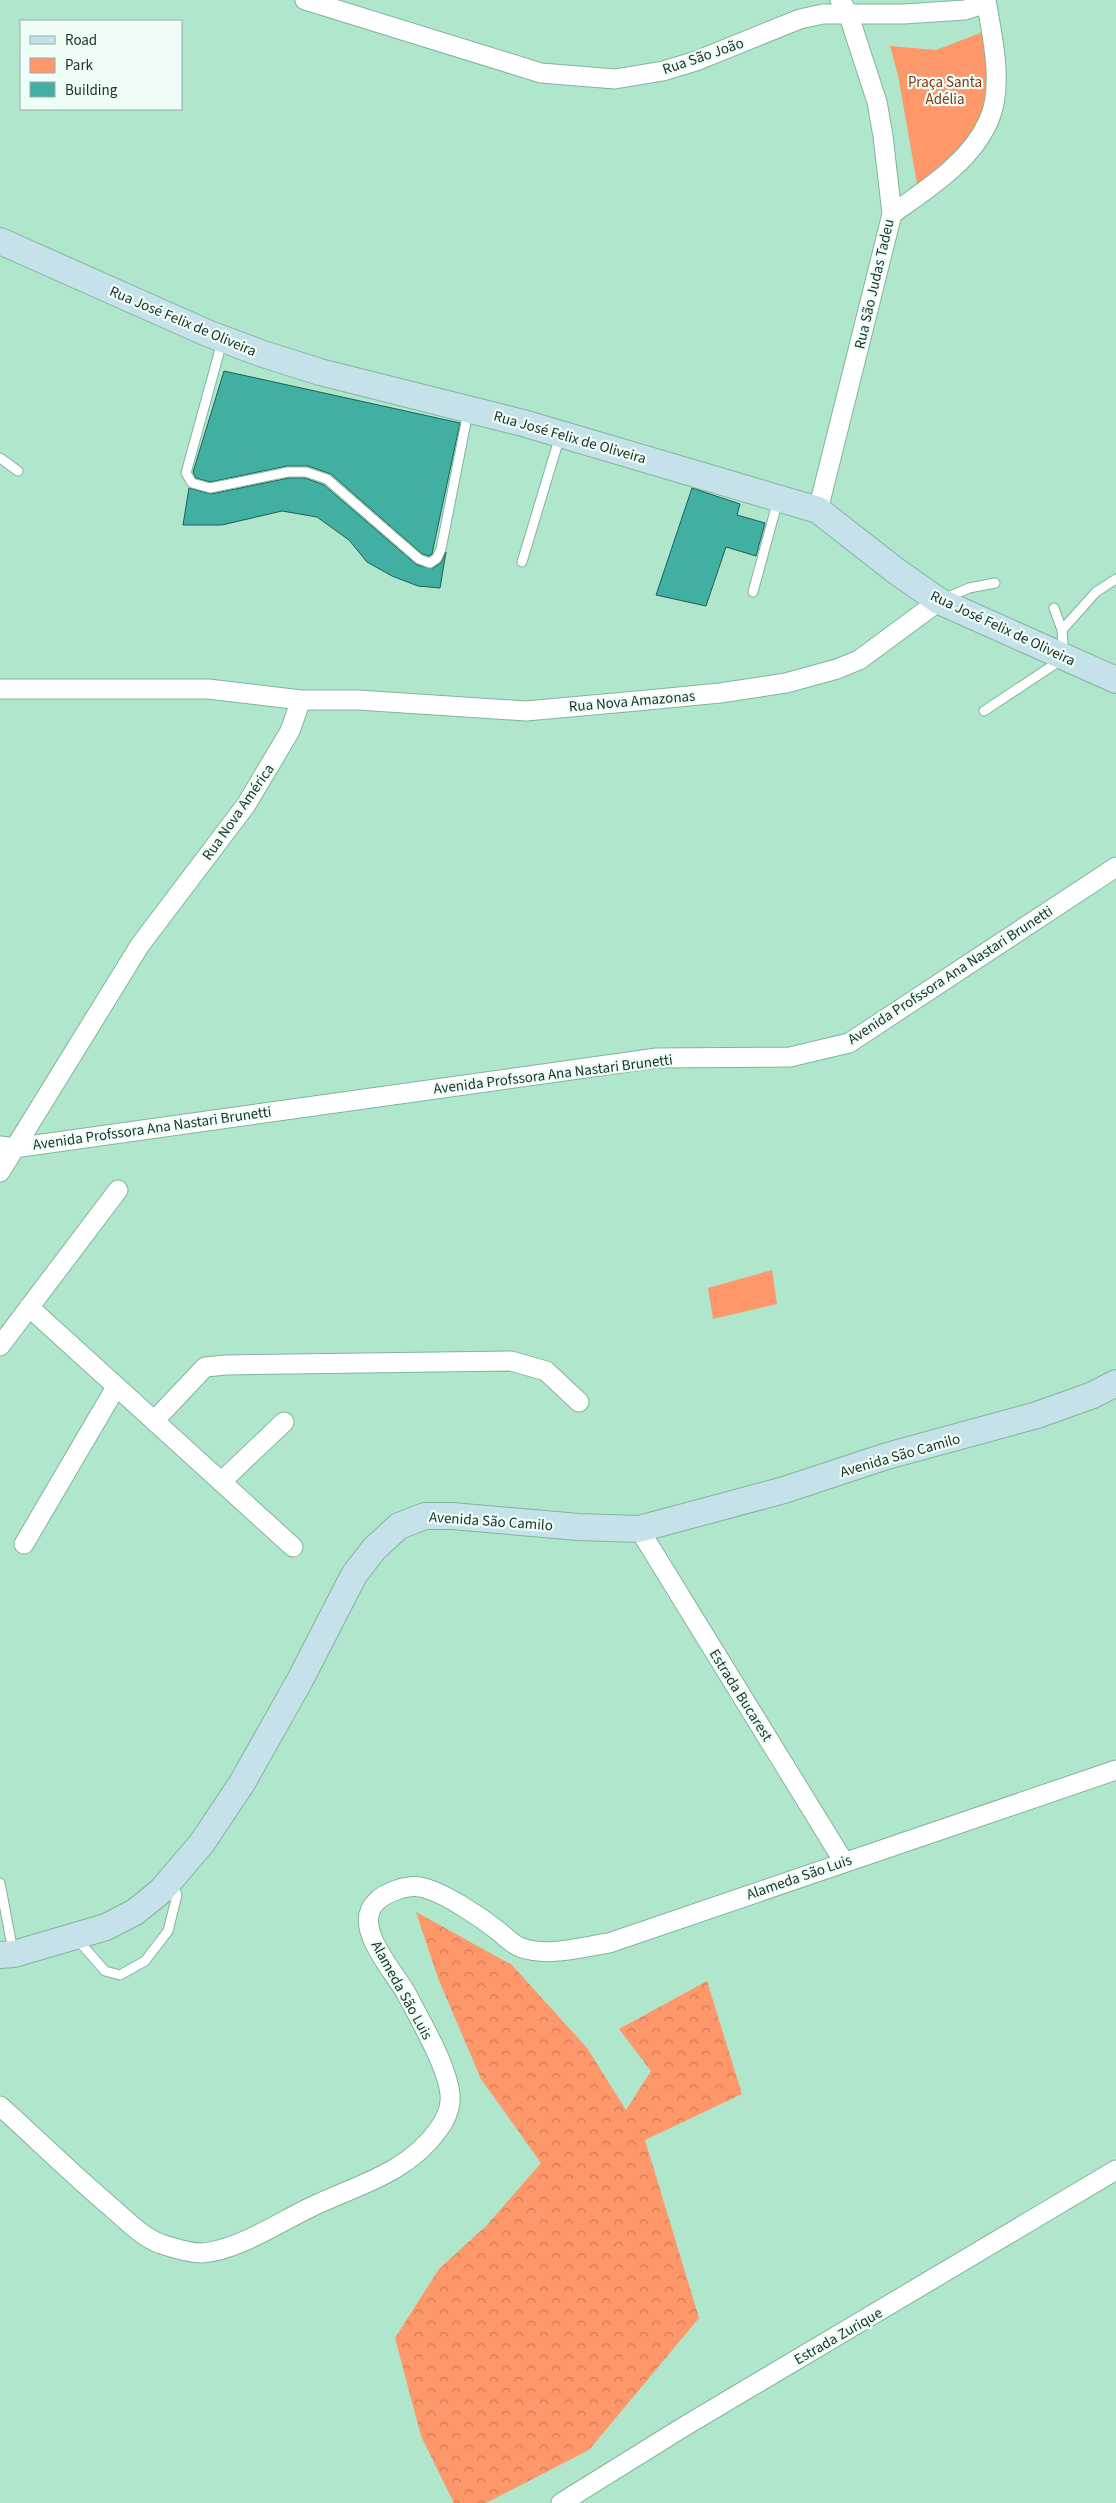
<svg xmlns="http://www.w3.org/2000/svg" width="1116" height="2503" viewBox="0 0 1116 2503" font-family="'Source Sans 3',sans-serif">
	<defs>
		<pattern id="forest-crowns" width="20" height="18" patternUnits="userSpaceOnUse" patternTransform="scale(1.25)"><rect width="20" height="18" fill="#fe976a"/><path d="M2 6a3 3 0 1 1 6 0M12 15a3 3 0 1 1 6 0" fill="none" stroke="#cd7c57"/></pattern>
	</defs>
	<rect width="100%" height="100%" fill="#b0e7cc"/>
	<path fill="#fe976a" d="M983,32l6,62 -22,52 -50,38 -19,-109 -8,-29 46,4z
		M772,1270l5,34 -64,15 -5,-31z"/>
	<path fill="url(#forest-crowns)" d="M416,1912l96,53 75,83 39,62 25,-39 -32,-42 88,-48 35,113 -97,46 54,178 -110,132 -103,53h-32l-33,-67 -26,-98 44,-69 48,-44 54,-62 -60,-84 -43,-101z"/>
	<path fill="#41afa2" stroke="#1c6058" d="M224,371l236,52 -28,131 -3,2 -7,-2 -91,-80 -23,-8h-21l-77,16 -14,-4 -3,-6z
		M289,478h16l19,7 93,80 16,3 8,-5 5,-11 -6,36 -22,-2 -26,-10 -25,-14 -18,-22 -32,-23 -35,-6 -60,14h-39l6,-37 22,6z
		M692,488l48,16 -3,11 28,8 -9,33 -30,-9 -20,59 -50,-11z"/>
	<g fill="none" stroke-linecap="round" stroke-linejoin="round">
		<g stroke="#80b59c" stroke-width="11">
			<path id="lane" d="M222,342l-36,131 6,10 18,5 78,-16h18l21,7 92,80 11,4 7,-5 4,-9 27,-137
				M0,458l18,13
				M522,562l38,-126
				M753,592l25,-92
				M946,598l23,-10 26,-5
				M1062,630l34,-38 20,-13
				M984,711l80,-53 -2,-28 -8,-22
				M0,1883l13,68
				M77,1939l28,32 15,4 25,-14 23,-30 9,-36 -5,-12"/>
		</g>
		<g stroke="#80b59c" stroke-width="21">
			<path id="street" d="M305,0l236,73 74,6 48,-8 33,-10 104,-42 23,-5h81l61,-4 21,-7
				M892,214c35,-25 79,-52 97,-94 15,-34 3,-85 -3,-120
				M818,510l74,-296 -9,-78 -6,-34 -29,-89 -8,-13
				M0,689h208l93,11h57l168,11 111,-10 83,-8 66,-10 51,-14 22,-9 80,-59
				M0,1146l14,2 643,-90 133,-1 59,-14 267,-176
				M0,1172l140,-227 106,-140 44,-74 11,-31
				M29,1307l264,240
				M0,1346l118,-156
				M154,1421l51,-54 21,-2 285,-4 35,10 33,31
				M221,1482l63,-60
				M639,1529l205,333
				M24,1544l92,-157
				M0,2106c37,33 73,69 111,101 15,13 31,30 50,37 13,4 27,9 41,9 33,-2 75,-29 105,-44 46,-23 99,-34 131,-79 6,-8 11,-18 12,-28 3,-27 -31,-84 -44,-109 -12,-22 -56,-68 -29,-92 9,-9 30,-16 43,-14 22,4 59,29 77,43 8,6 15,15 25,18 28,9 59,-1 87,-5l507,-173
				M561,2503l124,-77 431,-256"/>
		</g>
		<g stroke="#80b59c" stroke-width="28">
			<path id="secondary" d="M0,241l207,92 53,20 60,19 203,51 295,87 78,61 43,30 177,79
				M0,1955l14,-1 92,-27 29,-15 26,-21 41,-48 40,-60 58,-103 54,-105 20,-26 25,-23 26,-10h27l126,11 61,2 145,-39 103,-34 150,-41 56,-20 23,-12"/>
		</g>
		<use href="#lane" stroke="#fff" stroke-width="9"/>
		<use href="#street" stroke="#fff" stroke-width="19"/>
		<use href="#secondary" stroke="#c5e1ea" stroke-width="26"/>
	</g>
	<g text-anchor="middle" stroke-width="4.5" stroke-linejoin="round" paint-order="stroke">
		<g font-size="15" fill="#1a3026" stroke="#eefef6">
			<text transform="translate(703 56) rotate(-19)" y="5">Rua São João</text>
			<text transform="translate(874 284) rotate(-77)" y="5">Rua São Judas Tadeu</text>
			<text transform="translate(183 321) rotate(23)" y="5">Rua José Felix de Oliveira</text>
			<text transform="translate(570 437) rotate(16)" y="5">Rua José Felix de Oliveira</text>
			<text transform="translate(1003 628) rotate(25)" y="5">Rua José Felix de Oliveira</text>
			<text transform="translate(632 701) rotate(-5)" y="5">Rua Nova Amazonas</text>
			<text transform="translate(238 812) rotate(-55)" y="5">Rua Nova América</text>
			<text transform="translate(950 975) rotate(-33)" y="5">Avenida Profssora Ana Nastari Brunetti</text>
			<text transform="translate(553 1074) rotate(-7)" y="5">Avenida Profssora Ana Nastari Brunetti</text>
			<text transform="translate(152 1128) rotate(-8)" y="5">Avenida Profssora Ana Nastari Brunetti</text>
			<text transform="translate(900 1455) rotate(-16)" y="5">Avenida São Camilo</text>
			<text transform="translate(491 1521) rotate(4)" y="5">Avenida São Camilo</text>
			<text transform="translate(741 1695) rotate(58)" y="5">Estrada Bucarest</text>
			<text transform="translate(799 1877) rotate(-19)" y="5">Alameda São Luis</text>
			<text transform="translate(402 1990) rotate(61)" y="5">Alameda São Luis</text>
			<text transform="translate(838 2336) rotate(-30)" y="5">Estrada Zurique</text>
		</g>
		<g font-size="15" fill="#86370d" stroke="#eefef6">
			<text x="945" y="87">Praça Santa<tspan x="945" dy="17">Adélia</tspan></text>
		</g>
	</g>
	<rect x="20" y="20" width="162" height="90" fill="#eefef6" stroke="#99aca3"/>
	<rect x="30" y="36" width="25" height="8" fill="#c5e1ea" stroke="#99aca3"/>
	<text x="65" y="45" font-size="15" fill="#1a3026">Road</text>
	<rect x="30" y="58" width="25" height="15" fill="#fe976a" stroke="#99aca3"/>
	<text x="65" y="70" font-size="15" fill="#1a3026">Park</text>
	<rect x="30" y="82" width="25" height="15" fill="#41afa2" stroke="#99aca3"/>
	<text x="65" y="95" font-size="15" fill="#1a3026">Building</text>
</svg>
